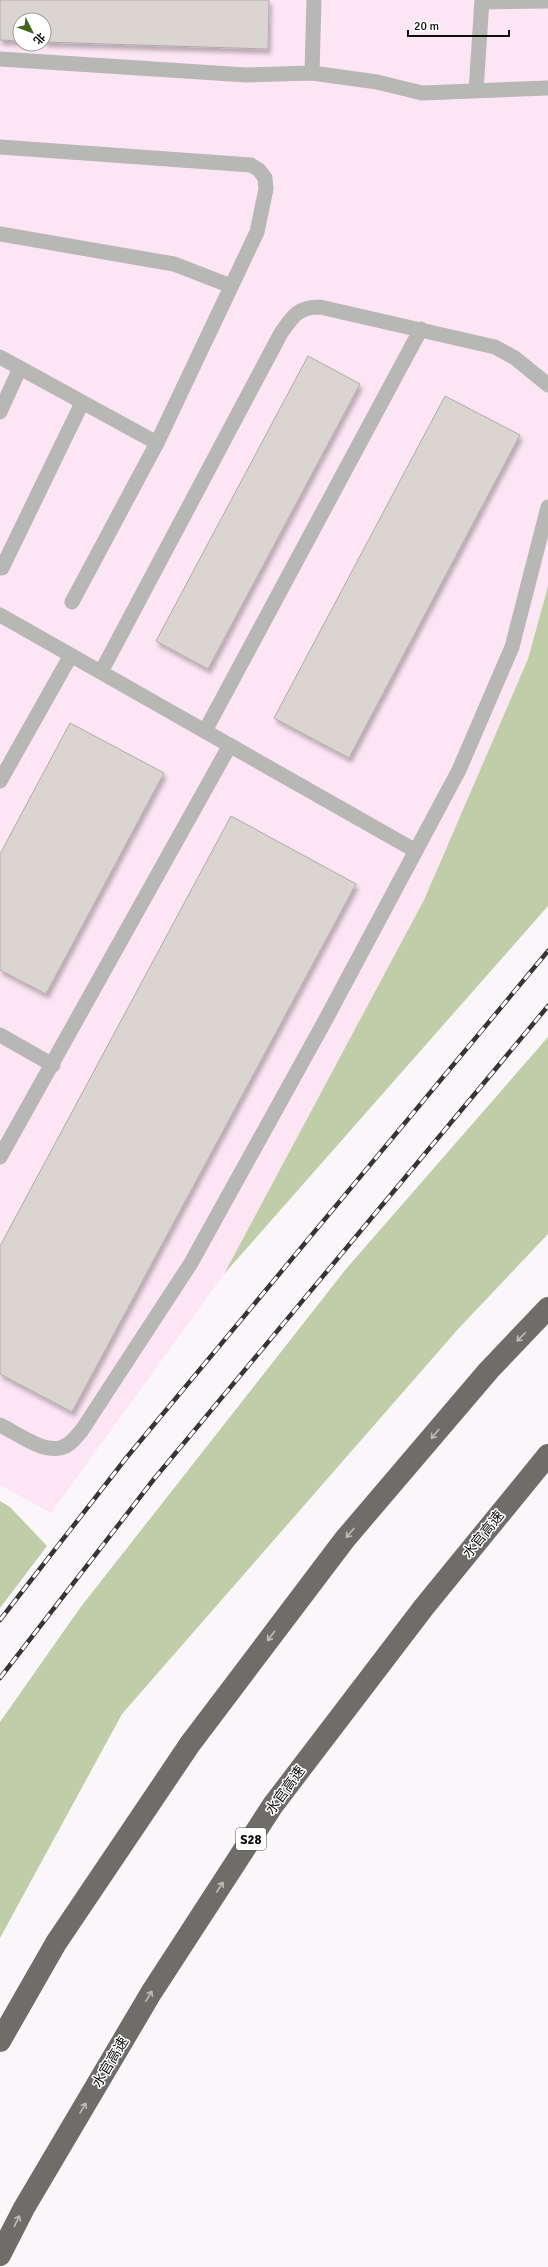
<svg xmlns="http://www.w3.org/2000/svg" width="548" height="2267" viewBox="0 0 548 2267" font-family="Signika,'Noto Sans SC',sans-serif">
	<defs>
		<filter id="shadow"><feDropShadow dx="2.5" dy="4.5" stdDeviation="2" flood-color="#0004"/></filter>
	</defs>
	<rect width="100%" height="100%" fill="#faf6fa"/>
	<path fill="#fde6f3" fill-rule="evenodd" d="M0,0h548v586l-20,73 -104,241 -200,374 -173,239 -51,-28zM20,20h24v24h-24z"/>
	<path fill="#c0cda9" d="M548,586v320l-324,368 200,-374 104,-241z
		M548,1037v197l-89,94 -337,386 -122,224v-216l80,-114 266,-339z
		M0,1501l10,6 37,39 -47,62z"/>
	<path fill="#dad5d1" stroke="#b1aca9" filter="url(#shadow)" d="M0,0h269l-1,49 -224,-7v-22h-24v21l-20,-1z
		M308,356l52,28 -152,285 -52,-28z
		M445,396l75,39 -171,323 -75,-40z
		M70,723l94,50 -118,221 -46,-24v-116z
		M231,816l125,68 -284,528 -72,-38v-128z"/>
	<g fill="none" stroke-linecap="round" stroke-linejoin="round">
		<path stroke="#b7b7b5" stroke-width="15" d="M482,2l66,-1
			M0,59l246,16 66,-2 2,-73
			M312,73l65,9 45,11 126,-5
			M476,91l6,-91
			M0,147l251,18 8,5 6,8 1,11 -9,43 -100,211 -157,-86
			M0,234l174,30 57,22
			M0,412l20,-44
			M2,568l80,-165
			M72,602l85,-159
			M0,615l416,236
			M101,672l180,-339c12,-17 17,-26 39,-26l175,40 20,11 33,27
			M205,731l216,-402
			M0,781l71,-126
			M0,1035l53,30
			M0,1157l230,-412
			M0,1425c17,8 41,27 60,23 10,-2 16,-11 22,-18l109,-167 135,-244 133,-249 53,-123 36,-140"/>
		<path stroke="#6f6d69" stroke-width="22" d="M0,2041l56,-98 134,-199 155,-205 144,-169 59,-62
			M0,2255l24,-47 127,-215 122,-188 151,-198 124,-152"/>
		<g stroke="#363536" stroke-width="4.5">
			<path id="rail" d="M0,1620l127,-163 421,-506
				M0,1678l154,-199 394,-473"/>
		</g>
		<use href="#rail" stroke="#fff" stroke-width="3" stroke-dasharray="9" stroke-linecap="butt"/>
	</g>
	<defs><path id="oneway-shaft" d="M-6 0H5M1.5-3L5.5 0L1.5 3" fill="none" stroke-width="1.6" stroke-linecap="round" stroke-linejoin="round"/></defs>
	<g stroke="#bebdbc">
		<use href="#oneway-shaft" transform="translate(521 1337) rotate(134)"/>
		<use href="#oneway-shaft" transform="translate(435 1434) rotate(130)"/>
		<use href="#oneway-shaft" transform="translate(350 1533) rotate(130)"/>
		<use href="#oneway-shaft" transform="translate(271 1636) rotate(127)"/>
		<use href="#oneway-shaft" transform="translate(220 1887) rotate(-57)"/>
		<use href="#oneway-shaft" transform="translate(149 1996) rotate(-59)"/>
		<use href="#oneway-shaft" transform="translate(83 2108) rotate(-59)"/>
		<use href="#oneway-shaft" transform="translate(17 2221) rotate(-64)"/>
	</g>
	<g text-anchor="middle" stroke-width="3" stroke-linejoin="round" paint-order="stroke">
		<rect fill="#fff" stroke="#565656" stroke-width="1" x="236" y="1828" width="30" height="22" rx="3"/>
		<g font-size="13" font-weight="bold" fill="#0e0d0e">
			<text x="251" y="1844">S28</text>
		</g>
		<g font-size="14" fill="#0e0d0e" stroke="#fff">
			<text transform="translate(483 1534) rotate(-51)" y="5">水官高速</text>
			<text transform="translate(285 1790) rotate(-54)" y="5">水官高速</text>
			<text transform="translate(110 2062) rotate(-59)" y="5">水官高速</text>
		</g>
	</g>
	<g transform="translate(32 32) rotate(132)"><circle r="19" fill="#ffffff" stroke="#9f9e9f"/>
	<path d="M0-3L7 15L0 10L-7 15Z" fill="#42641b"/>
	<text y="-6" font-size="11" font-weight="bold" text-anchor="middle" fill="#0e0d0e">北</text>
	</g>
	<path d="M408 30v6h101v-6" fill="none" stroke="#0e0d0e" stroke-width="2"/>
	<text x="414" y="30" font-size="12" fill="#0e0d0e" stroke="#ffffff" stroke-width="3" paint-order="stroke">20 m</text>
</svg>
